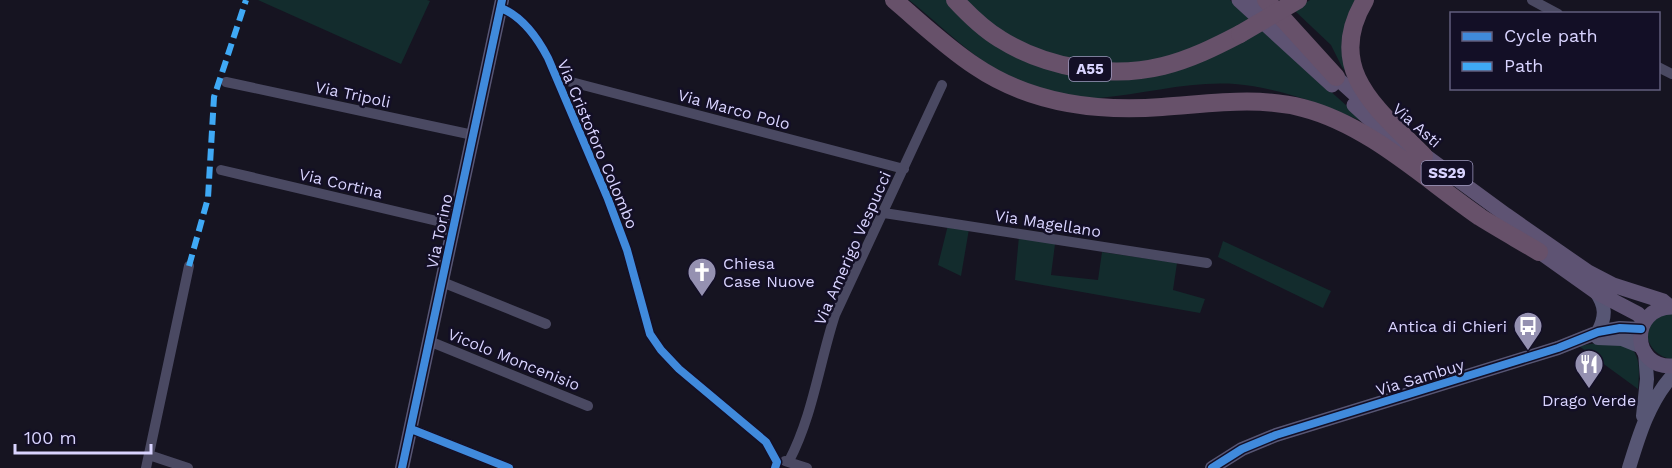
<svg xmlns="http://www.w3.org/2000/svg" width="1672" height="468" viewBox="0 0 1672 468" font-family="'Work Sans',sans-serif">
	<rect width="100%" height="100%" fill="#161421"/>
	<path fill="#132c2d" d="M258,0h169l3,1 -29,63z
		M909,0h39l57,48 120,27 137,-45 104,93c-42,-18 -85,-35 -131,-39 -46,-3 -90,10 -136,14 -24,1 -53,-7 -76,-15 -45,-18 -77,-54 -114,-83z
		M964,0h266l21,19 -45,28 -76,19 -63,-5 -61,-26z
		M1310,0h50l-6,82 -12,-15 -11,-22 -37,-35z
		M948,225l21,4 -8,47 -23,-11z
		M1019,236l36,8 -4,31 47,5 4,-28 75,11 -4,27 32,9 -5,14 -185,-33z
		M1223,241l108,50 -8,17 -105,-51z
		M1672,312v47c-19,-2 -33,-23 -18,-39 4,-5 12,-6 18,-8z
		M1597,343c8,0 21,-1 29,2 16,7 13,30 12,44l-59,-43z"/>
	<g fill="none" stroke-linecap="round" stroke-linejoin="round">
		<path stroke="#4a4962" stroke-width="10" d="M1532,0l26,14
			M501,8c22,9 36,29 47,50l60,141 19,51 23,84 11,16 18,19 87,73 11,20 -2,6
			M1658,67l14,7
			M556,78l348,91
			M226,82l247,53
			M221,170l233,55
			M884,213l323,50
			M442,282l104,42
			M429,341l159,65
			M411,429l98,39
			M149,455l39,13
			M785,461l22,7
			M789,461c24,-46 30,-97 46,-146l107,-230
			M146,468l43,-202"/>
		<path stroke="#575674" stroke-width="14" d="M1596,292c10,14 10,25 2,40
			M1598,338l24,1 20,8
			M1643,416l4,-37 -2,-27
			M402,468l100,-468
			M1212,468l30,-19 34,-14 282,-87 40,-16 22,-4 21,1
			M1629,468c10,-33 20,-66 43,-92"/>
		<path stroke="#5e5373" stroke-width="15" d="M1239,0l93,85
			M1252,0l24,22
			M1327,69l44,40
			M1354,105l58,53
			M1416,149l90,66 82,57 25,13 50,16 6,5
			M1530,245l66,47 42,22 6,7
			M1672,307c-43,1 -41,61 0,59"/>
		<path stroke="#67516a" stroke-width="18" d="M894,0c26,22 52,47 81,66 56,38 121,46 187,41 47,-3 95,-11 141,1 66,17 122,71 177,109 19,12 39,23 59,35
			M955,0c13,14 28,29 45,39 46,29 110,40 163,27 28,-7 52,-19 77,-32
			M1266,0l70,77
			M1365,0c-42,70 14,110 59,156"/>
		<path stroke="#67516a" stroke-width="18" d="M1240,34l58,-34"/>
		<path stroke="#3fa9f5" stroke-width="6" stroke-dasharray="12 6" stroke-linecap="butt" d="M189,266l19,-68 6,-101 32,-97"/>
		<g stroke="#130f26" stroke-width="11">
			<path id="cycleway" d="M501,8c22,9 36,29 47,50l60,141 19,51 23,84 11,16 18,19 87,73 11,20 -2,6
				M411,429l98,39
				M402,468l100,-468
				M1212,468l30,-19 34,-14 282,-87 40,-16 22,-4 21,1"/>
		</g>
		<use href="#cycleway" stroke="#408adc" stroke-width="8"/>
	</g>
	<defs>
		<g id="church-pin" transform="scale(1.5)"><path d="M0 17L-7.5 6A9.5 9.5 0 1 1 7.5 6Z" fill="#9591b1" stroke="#130f26"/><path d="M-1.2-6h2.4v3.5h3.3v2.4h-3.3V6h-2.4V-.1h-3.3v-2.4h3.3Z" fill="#fff"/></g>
		<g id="bus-pin" transform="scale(1.5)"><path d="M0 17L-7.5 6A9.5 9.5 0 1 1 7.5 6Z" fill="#9591b1" stroke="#130f26"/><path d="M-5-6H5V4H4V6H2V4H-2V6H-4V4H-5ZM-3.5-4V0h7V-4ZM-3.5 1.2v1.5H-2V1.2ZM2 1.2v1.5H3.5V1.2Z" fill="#fff"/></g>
		<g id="restaurant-pin" transform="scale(1.5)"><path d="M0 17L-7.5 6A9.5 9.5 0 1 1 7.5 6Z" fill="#9591b1" stroke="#130f26"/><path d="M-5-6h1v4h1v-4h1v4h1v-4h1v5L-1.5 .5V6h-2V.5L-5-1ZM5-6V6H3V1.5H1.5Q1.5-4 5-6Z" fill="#fff"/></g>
	</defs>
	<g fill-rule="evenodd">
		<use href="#church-pin" x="702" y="272"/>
		<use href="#bus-pin" x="1528" y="326"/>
		<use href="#restaurant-pin" x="1589" y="364"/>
	</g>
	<g text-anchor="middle" stroke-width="5" stroke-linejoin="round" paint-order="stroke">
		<g fill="#130f26" stroke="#9e99be" stroke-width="1.5">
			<rect x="1069" y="57" width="42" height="24" rx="4.5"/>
			<rect x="1421.5" y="161" width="51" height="24" rx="4.5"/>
		</g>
		<g font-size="15" font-weight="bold" fill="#d9d4ff">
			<text x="1090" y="74">A55</text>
			<text x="1447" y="178">SS29</text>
		</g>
		<g font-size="16" fill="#d9d4ff" stroke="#130f26">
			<text transform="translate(353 94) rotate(12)" y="6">Via Tripoli</text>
			<text transform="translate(734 109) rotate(15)" y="6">Via Marco Polo</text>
			<text transform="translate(1417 125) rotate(41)" y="6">Via Asti</text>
			<text transform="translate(598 144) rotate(67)" y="6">Via Cristoforo Colombo</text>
			<text transform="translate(341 183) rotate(13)" y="6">Via Cortina</text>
			<text transform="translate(1048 223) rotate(9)" y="6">Via Magellano</text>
			<text transform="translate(439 231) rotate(-78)" y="6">Via Torino</text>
			<text transform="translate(852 248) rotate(-66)" y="6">Via Amerigo Vespucci</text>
			<text transform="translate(514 359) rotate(22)" y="6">Vicolo Moncenisio</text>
			<text transform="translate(1420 377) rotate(-17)" y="6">Via Sambuy</text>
		</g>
		<g font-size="16" fill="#d9d4ff" stroke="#130f26" text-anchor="start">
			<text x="723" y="269">Chiesa<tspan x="723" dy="18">Case Nuove</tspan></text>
			<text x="1507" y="332" text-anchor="end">Antica di Chieri</text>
			<text x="1589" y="406" text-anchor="middle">Drago Verde</text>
		</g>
	</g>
	<rect x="1450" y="12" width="210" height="78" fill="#130f26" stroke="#625e7d" stroke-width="1.5"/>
	<rect x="1462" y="32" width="30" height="9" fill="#408adc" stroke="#625e7d" stroke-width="1.5"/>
	<text x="1504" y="42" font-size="18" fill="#d9d4ff">Cycle path</text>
	<rect x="1462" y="62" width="30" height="9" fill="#3fa9f5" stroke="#625e7d" stroke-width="1.5"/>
	<text x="1504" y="72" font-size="18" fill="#d9d4ff">Path</text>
	<path d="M15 444v9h136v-9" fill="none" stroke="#d9d4ff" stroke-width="3"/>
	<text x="24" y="444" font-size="18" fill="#d9d4ff" stroke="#130f26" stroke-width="4.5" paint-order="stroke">100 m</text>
</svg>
